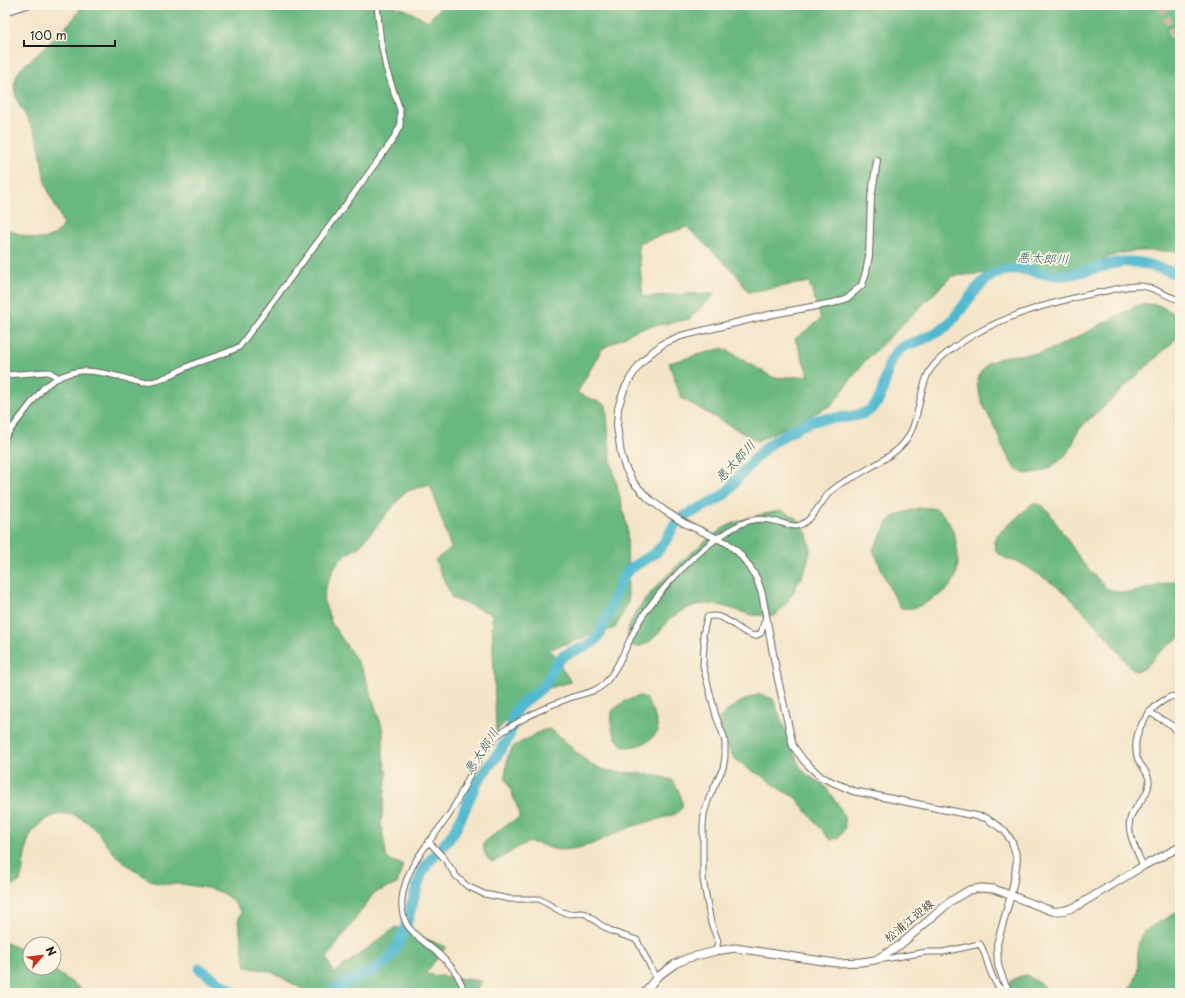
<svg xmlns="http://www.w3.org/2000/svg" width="1185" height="998" viewBox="0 0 1185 998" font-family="'Playpen Sans','Klee One',sans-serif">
	<rect width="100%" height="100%" fill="#fcf5e5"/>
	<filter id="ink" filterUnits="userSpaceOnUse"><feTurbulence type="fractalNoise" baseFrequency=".025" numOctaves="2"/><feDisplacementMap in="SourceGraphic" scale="8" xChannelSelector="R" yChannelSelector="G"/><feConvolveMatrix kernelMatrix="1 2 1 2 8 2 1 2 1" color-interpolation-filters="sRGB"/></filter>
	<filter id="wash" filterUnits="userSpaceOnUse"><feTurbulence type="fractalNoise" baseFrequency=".012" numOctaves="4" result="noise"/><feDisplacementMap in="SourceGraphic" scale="16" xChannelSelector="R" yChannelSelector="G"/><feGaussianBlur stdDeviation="0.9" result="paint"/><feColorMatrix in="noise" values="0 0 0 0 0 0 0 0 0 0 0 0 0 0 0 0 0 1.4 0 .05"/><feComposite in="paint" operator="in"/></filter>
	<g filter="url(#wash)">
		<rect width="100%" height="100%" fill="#f4e5c9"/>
		<path fill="#6bb881" stroke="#446a4e" d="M82,5h257c17,5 34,0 51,1 14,1 26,9 38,15l15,-16h737v246c-18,1 -41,-2 -58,2 -34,8 -58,40 -95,17l-75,6 -88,86 -32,43 -75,36 -76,-43 -12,-35 54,-15 51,30 35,-2 -14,-37 26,-20 -12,-37 -61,10 -11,-17 -50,-48 -49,16 5,54 42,-3h30l-26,25 -51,10 -36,20 -25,44 29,12 5,56 16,65 1,78 -13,24 -65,21 21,33 -38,10 -37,40 -4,-118 -40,-16 -17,-38 16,-12 -21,-64 -25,8 -45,54 -14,9 -11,11 -9,20 -3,13 9,25 25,37 7,13 19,56v26l4,19 -6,48 6,36 16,6 -6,19 -23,9 -47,65 6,16 63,-47 50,20 -21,27 57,7 -7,12h-166l-37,-21 -26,-5 -8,-46 3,-9c-12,-17 -20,-22 -41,-25 -6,-1 -12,-2 -18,-3 -9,0 -19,1 -27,-2 -10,-4 -28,-17 -36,-24 -16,-14 -23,-36 -45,-43 -8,-2 -14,-2 -23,2 -6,3 -15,9 -19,15 -8,14 -7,34 -12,49l-15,10v-663c20,8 45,22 58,-4 -4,-14 -13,-25 -17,-39 -4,-15 -4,-30 -8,-45 -6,-21 -33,-42 -20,-67 6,-10 17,-15 24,-23 6,-5 10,-10 15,-15 11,-12 18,-15 25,-30z
			M1146,304l12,1 18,9 3,11 -3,14 -63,59 -26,23 -9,10 -7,17 -8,10 -12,9 -12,5 -14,2 -10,-5 -12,-21 -7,-18 -14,-27 -5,-18 2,-10 9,-12 18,-7 35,-3 15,-6 18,-8 61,-33z
			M1033,503l9,2 6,6 35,52 23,25 11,4 13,1 45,-12 5,-1v57c-7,5 -14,10 -20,15 -9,8 -12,17 -24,19l-8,-6 -16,-22 -25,-28 -26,-26 -40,-26 -14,-4 -11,-7 -2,-10 3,-7z
			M919,508c6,0 13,-1 18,2 19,10 27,55 16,72 -5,9 -15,14 -24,19 -10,6 -16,8 -28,7l-12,-21 -16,-38 17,-30 9,-5z
			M781,511c14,5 20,9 26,24 1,3 2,6 3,9 3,18 -22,61 -35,72 -7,-1 -15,0 -22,-1 -21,-4 -36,-16 -60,-9 -8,3 -18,8 -24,14 -11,12 -17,26 -35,27 -4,-4 -8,-10 -6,-16 5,-30 69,-85 94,-102 14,-9 43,-16 59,-18z
			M760,694l13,5 27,68 6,7 18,11 15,21 5,10 1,12 -7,10 -8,2 -35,-43 -14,-7 -18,-14 -13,-6 -17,-13 -13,-23 -1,-13 2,-4 11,-10 16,-9z
			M640,696l6,2c6,11 11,21 12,33 -10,13 -19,16 -35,16 -11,-14 -13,-18 -11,-36l13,-10z
			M550,729c17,12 28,29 47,38 14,8 41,4 57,8 6,1 12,3 18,5 6,9 11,17 10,28l-6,6c-18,6 -36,9 -53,16 -16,6 -28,15 -45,18 -8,1 -17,3 -25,1 -8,-2 -17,-8 -26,-6 -12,4 -24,16 -35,19 -7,-5 -9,-11 -8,-19l20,-17 15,-8v-5l-2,-7 -12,-30 3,-21 6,-9 29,-16z
			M1180,911v82h-55c5,-5 9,-9 11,-16 5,-13 -2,-31 6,-43 5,-7 30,-18 38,-23z
			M5,942l25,12v14h21l36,25h-82z
			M1026,975c9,5 17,9 22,18h-46c5,-11 13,-16 24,-18z"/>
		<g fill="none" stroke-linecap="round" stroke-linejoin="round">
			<path stroke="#51b9cf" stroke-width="11" d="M200,969c12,8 23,17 36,24
				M329,993c18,-14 44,-17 59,-34 21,-23 22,-60 35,-88 8,-15 21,-24 30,-38 10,-16 15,-35 25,-52 7,-12 17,-21 24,-33 3,-5 7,-10 8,-15 3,-8 1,-16 6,-23 8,-11 22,-16 30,-27 6,-9 8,-20 16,-26 9,-8 22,-7 31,-15 12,-9 21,-50 30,-65 7,-12 22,-16 32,-24 11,-9 14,-21 22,-31 16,-15 48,-19 58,-41 11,-11 21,-25 33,-35 10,-8 30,-20 42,-24 18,-7 47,-1 61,-13 18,-15 11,-44 28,-59 7,-6 15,-7 22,-10 7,-3 15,-7 22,-11 20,-15 30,-46 54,-56 26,-9 33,0 57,2 23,2 45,-10 68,-13 18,-2 41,7 58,13"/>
		</g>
	</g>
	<g filter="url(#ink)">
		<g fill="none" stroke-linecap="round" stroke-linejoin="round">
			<path stroke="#c9bda6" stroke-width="9" stroke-dasharray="9 4.5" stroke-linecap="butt" d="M1159,5l21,37"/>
			<g stroke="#686259" stroke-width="7">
				<path id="minor" d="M5,375l41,-3h3l10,6
					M5,437l39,-50c27,-21 46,-18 77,-10 7,2 14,5 21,6 16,1 39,-14 54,-20 14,-5 29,-9 43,-16l113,-151 40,-55 8,-15v-16l-14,-42 -5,-25 -4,-38
					M1149,712l24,14 7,12
					M428,841l16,17 12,18 11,10 17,8 26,5h29l23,13 7,2 12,-1 5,1 15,11 12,7 24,8 17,34 3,3
					M1143,866c-5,-13 -17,-33 -13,-47 4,-14 20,-23 19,-38 0,-9 -10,-16 -12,-24 -6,-24 11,-49 31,-59 3,-2 8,-2 12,-2
					M716,951l2,-10 -7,-18 -8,-44v-53l1,-12 5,-16 14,-30 2,-11v-13l-1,-7 -8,-21 -13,-50 1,-23 -1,-9 4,-17c19,-6 30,16 48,19l6,-3 5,-17
					M878,960l49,-8h16l37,-8c8,13 8,30 18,42 3,3 8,5 11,7
					M465,993c-4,-13 -12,-26 -22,-35 -23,-22 -47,-28 -40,-66 7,-32 28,-51 46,-77 19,-29 27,-68 59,-87 19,-12 39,-22 59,-29 12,-5 29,-6 38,-16 16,-18 23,-43 35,-63 19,-30 57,-70 88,-89 18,-11 30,-15 50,-9 5,1 13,4 18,4 15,-2 24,-23 33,-33 7,-7 16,-12 25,-16 15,-9 32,-17 45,-29 20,-18 18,-48 28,-72 6,-16 34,-34 48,-42 36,-21 90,-35 131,-43 11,-2 23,-6 35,-5 14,1 25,11 39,14"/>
			</g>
			<g stroke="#686259" stroke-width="8">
				<path id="tertiary" d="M5,12l22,-7
					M877,161l-6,37 -2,58 -3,16 -4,13 -15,13 -14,5 -60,11 -92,22 -17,7 -13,10 -11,11 -9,13 -7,13 -6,18 -1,18 4,28 4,13 8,15 15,16 17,13 19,12 43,20 11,9 12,15 7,12 5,15 15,81 16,71 11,15 17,16 32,14 133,27 19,13 7,11 5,16 -2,17 -4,20 -14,49 1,21 6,17 6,11"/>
			</g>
			<g stroke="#686259" stroke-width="9">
				<path id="secondary" d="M644,993l13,-16 18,-13 13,-6 28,-7 19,-3 101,15 25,-1 14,-2 25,-15 51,-44 18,-11 12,-2 13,1 58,22c9,1 16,-1 25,-5l66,-40 37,-19"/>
			</g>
			<use href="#minor" stroke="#fff" stroke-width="5"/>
			<use href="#tertiary" stroke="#fff" stroke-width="6"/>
			<use href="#secondary" stroke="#fff" stroke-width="7"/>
		</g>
	</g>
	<g text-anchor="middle" stroke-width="3.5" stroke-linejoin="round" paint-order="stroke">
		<g font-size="12" fill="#1c1c1c" stroke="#fcf5e5">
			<text transform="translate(909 921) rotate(-39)" y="4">松浦江迎線</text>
		</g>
		<g font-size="13" font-style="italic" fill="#315b64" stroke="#fcf5e5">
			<text transform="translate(1043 258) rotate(2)" y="5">悪太郎川</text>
			<text transform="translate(735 461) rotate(-47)" y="5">悪太郎川</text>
			<text transform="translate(481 751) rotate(-57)" y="5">悪太郎川</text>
		</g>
	</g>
	<rect width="1185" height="998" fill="none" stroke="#fcf5e5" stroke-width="20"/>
	<g transform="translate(42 956) rotate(62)"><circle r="19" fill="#fcf5e5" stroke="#a29e95"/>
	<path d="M0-3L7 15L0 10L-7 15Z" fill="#c8321e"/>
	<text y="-6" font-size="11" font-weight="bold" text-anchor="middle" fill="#1c1c1c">N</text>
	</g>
	<path d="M24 40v6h91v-6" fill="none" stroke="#1c1c1c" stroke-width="2"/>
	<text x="30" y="40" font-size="12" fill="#1c1c1c" stroke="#fcf5e5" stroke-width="3" paint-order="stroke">100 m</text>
</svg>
